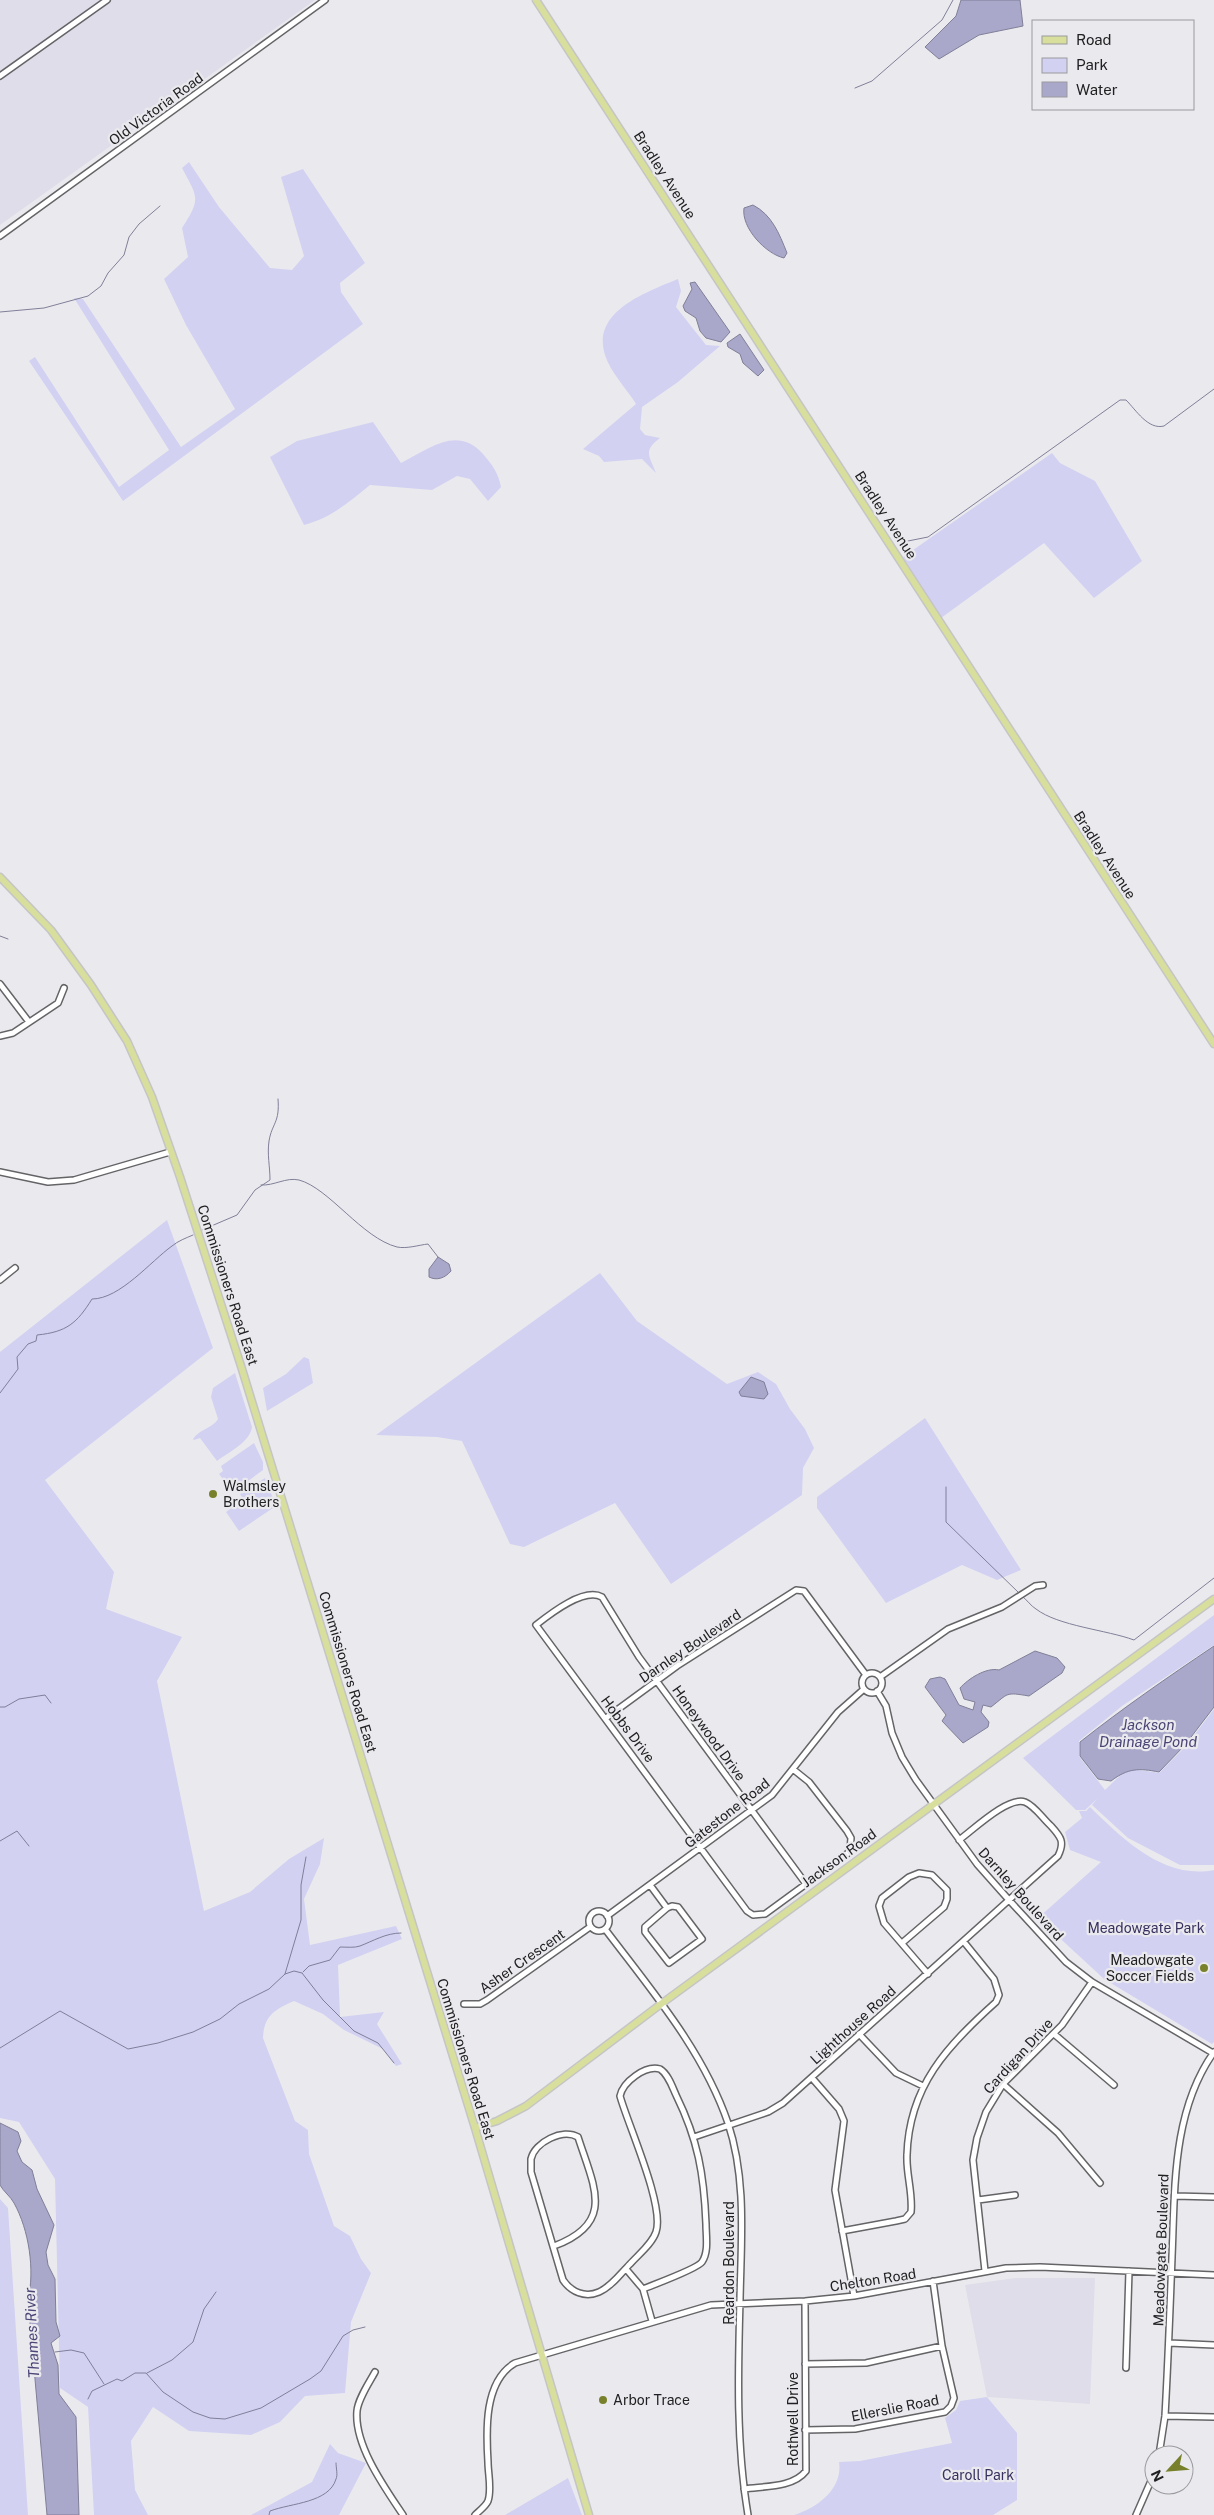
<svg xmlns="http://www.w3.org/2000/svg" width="1214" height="2515" viewBox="0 0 1214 2515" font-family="'Public Sans',sans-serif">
	<rect width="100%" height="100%" fill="#eaeaee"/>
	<path fill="#dedde9" d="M0,0h315l-315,225z
		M1015,2278h80l-5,126 -103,-7 -22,-112z"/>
	<path fill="#d2d1f2" d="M189,162l30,45 51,61 22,2 12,-14 -23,-79 22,-8 62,94 -25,20 1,9 22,32 -240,177 -94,-140 6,-4 84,130 50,-37 -95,-152 9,1 98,148 54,-38 -49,-84 -22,-46 24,-22 -6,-29c19,-29 16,-30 0,-60z
		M678,279l3,12 -5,16 30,38 14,1 -42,36 -36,25 -2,22 5,6 15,3c-17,13 -11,17 -4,35l-14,-14 -38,3 -5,-6 -16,-7 53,-45c-9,-15 -26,-32 -31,-49 -14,-44 42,-63 73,-76z
		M373,422l28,41c28,-14 56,-38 82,-9 10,12 15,18 18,33l-13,14 -18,-22 -13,-3 -25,14 -62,-5c-21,17 -39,33 -66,40l-34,-68 27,-16z
		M1052,453l8,10 35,18 47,80 -48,37 -50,-55 -103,75 -38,-61z
		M167,1220l46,128 -168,132 69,92 -8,37 76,28 -25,44 47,230 46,-19 39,-33 35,-21 -4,26 -16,35 6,46 86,-19 6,13 -64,26 2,52 44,-5 -7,12 25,40 -6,2 -13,-17 -39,-19 -21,-16 -29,-13c-20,9 -30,15 -31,37l32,83 13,9 1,24 25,72 16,10 11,23 10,14 -20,49 -6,71 -40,3 -25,26 -29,13 -62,-4 -36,-24 -22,34 4,49 13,25h-54l-6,-108 -28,-19 -5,-209 -36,-57 -19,-4v-766z
		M600,1273l37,48 90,63 31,-12 18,12 14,25 15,20 9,19 -11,20 -1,27 -131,89 -56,-81 -91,44 -14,-3 -48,-103 -25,-4 -61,-2z
		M304,1357l5,2 4,24 -46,28 -4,-23 23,-14z
		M235,1373l17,54c-2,15 -23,25 -35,34l-17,-23 -6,2 -1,-1c6,-10 20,-11 25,-20l-7,-22 2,-9z
		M925,1418l96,152 -24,10 -35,-15 -76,38 -69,-95v-11z
		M254,1443l9,19v8l-30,22 -14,-18 4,-3 -2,-5z
		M265,1478l11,28 -37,25 -13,-19 17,-13 -3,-5z
		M1214,1615v30l-92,61 -43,35v15l26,34c23,-23 22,-22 54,-17l27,-27 28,-37v156h-34l-52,-27 -36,-33 5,-6 -12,11h-9l-53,-52z
		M1090,1807c33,32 74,73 124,63v172l-2,2 -108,-65 -66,-61 63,-56 -31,-12 -5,-18 17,-14 -3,-7h7z
		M0,2199l8,9 20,307h-28z
		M987,2397l30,36v67l-24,15h-199c23,-7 49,-26 45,-53l21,-1 92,-18 -7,-25 11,-8 4,-9z
		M330,2444l8,9 28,10 -27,52h-88l61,-33z
		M568,2478l14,37h-77z"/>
	<path fill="#a9a7ca" stroke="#807f98" d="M961,0h59l3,26 -44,9 -40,24 -14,-12 31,-31z
		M753,205c19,10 26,28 34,48l-3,5c-18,-4 -43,-30 -40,-50z
		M695,282l35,50 -9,10 -15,-4 -6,-7 -4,-13 -11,-7 -2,-5 9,-17 -2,-6z
		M740,334l24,36 -6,6 -15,-13 -3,-9 -12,-7 -1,-4z
		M438,1257l11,7 2,7c-6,7 -14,10 -22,6v-8z
		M751,1377l13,5 4,12 -4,5 -23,-3 -2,-4z
		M1214,1646v61l-29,38 -26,27c-20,-4 -31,-4 -48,9l-13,-2 -18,-23v-14c43,-34 88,-65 134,-96z
		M1035,1651l22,7 8,9 -3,6 -33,23c-24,-4 -20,-3 -38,11l-8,-2 -2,7 8,10 -1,5 -25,16 -21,-22 4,-6 -21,-28 5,-8 10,-2 5,2 14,26 14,5 2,-8 -11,-3 -4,-11c8,-9 26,-21 39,-18z
		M0,2123l18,9 3,9 -4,10 5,11 10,8 5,19 17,36 -8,27 2,13 7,14 1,43 4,14 -9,7 7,22 1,29 17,23 3,98h-32l-19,-215c7,-30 1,-70 -14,-97 -3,-6 -11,-12 -14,-18 0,-8 0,-50 0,-62z"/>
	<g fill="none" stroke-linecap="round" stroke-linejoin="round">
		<path stroke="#807f98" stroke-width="1" d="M855,88l17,-7 70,-61 11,-20
			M0,312l44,-4 44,-12 13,-10 7,-13 16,-18 5,-18 10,-13 21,-18
			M903,542l25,-5 192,-137h6c10,10 22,30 38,26l50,-37
			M0,936l8,3
			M261,1185c13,1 25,-8 38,-5 30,8 63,58 98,67 10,2 22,-2 31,-3l10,13
			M202,1230l35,-15 18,-25 15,-10c0,-14 -3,-25 -1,-39 3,-18 11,-18 9,-42
			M0,1393l18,-24 -1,-12 11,-13 8,-3 1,-6c30,-3 40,-12 55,-36 28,0 59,-38 80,-53 6,-5 14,-8 21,-11
			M946,1487v35l73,71
			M1022,1596c5,4 9,10 14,13 22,17 71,21 98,31l80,-62
			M0,1707h5l14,-8 26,-4 6,8
			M0,1841l17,-10 12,15
			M303,1972l6,-6 21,-6 10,-13c6,0 15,1 20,-1 13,-5 26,-13 41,-13
			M285,1974l16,-54v-35l5,-28
			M0,2048l60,-37 68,38 30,-6 35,-11 27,-13 19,-15 30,-15 16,-15 9,-3 8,2 21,27 31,31 24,12 16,20
			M55,2352l16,-2 13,3 20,31
			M147,2373l25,-13 21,-18 11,-33 12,-17
			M88,2399l4,-8 25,-12 5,2 13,-8h11l17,19 30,20 17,6 15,1 36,-11 49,-29 11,-8 22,-35 10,-6 12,-3
			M269,2515l1,-4c21,-8 59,-8 66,-32 2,-4 0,-11 0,-16"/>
		<g stroke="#646467" stroke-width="8">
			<path id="minor" d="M0,76l107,-76
				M0,236l325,-236
				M0,984l29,38
				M0,1036l13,-3 45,-30 6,-15
				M0,1172l48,10 26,-2 96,-28
				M0,1280l15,-12
				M862 1683a10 10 0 1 1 20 0a10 10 0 1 1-20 0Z
				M880,1677l68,-48 54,-22 33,-21 8,-1
				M877,1691l9,15 6,27 10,24 14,23 61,84 32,36 57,62 26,20 121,71
				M606,1718l71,-52 119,-76 8,1 62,84
				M794,1770l15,12 38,49 4,7 -1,12 -3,4 -82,60 -12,1 -6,-4 -211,-286c14,-11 48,-38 66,-28l37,60 167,227
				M650,1885l17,23 5,-2 6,1 24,32 -33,24 -24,-31v-5l22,-19
				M589 1921a10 10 0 1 1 20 0a10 10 0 1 1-20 0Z
				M607,1916l165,-121 66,-83 26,-23
				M605,1929c46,61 98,121 123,194 19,57 13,118 12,177 -2,72 -4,144 8,215
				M902,1943l42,-36 3,-8v-9l-15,-15 -13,-2 -10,4 -27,21 -3,8 5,17 44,51
				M464,2004h16l7,-4 103,-73
				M859,2034l37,39 27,13
				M1054,2034l60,51
				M812,2078l27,31 5,12 -9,69 19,106
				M1003,2084l55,49 42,50
				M694,2137l74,-25 15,-9 275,-247c7,-14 3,-19 -7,-30 -8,-7 -16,-20 -26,-24 -17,-6 -52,28 -66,38
				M1175,2196l39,1
				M978,2200l37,-5
				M842,2231l54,-10 9,-2 6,-7c2,-19 -5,-38 -4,-57 2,-69 40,-109 89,-153l3,-7 -5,-16 -30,-37
				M554,2246c62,-23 40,-59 24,-109 -15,-9 -43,5 -47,22 0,4 0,9 0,13l32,108c8,12 22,18 36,12 12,-5 22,-19 31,-28 9,-10 22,-20 26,-32 9,-26 -28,-107 -36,-136 3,-14 25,-31 40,-27 8,5 12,17 16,26 22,45 28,79 30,129 0,12 3,28 -4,38 -5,7 -47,22 -59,27
				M626,2269l17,20 9,32
				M985,2271l-12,-111 4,-22 9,-26 17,-28 59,-59 30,-43
				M1169,2343l45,2
				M805,2364l61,-1 76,-17
				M1126,2368l3,-97
				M375,2372c-6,11 -17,27 -18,39 -3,34 28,77 46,104
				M1165,2416l49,1
				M805,2430l50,-1 90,-17 6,-6 3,-8 -12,-52 -9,-65
				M1159,2455l6,-39c3,-53 5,-106 7,-159 3,-69 0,-146 42,-205
				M744,2489c19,-3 49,-1 62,-18l-1,-170
				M475,2515c4,-4 11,-9 13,-14 4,-12 0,-27 0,-39 -2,-32 -4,-81 27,-99l196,-58 94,-4 49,-5 152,-28 34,-1 174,8
				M1136,2515l18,-41"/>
		</g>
		<g stroke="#c5c5c6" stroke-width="9">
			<path id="major" d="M536,0l678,1044
				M0,877l51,53 40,55 36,56 25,56 28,80 61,189 234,762 114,387
				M475,2128l22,-7 29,-15 135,-102 553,-405"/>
		</g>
		<use href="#minor" stroke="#fff" stroke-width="5"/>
		<use href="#major" stroke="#d8de9c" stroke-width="6"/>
	</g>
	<g fill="#79802b" stroke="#eaeaee" stroke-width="2">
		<circle cx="213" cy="1494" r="5"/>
		<circle cx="1204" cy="1968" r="5"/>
		<circle cx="603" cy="2400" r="5"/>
	</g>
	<g text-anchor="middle" stroke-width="4.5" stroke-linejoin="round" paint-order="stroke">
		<g font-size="14" fill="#212123" stroke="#eaeaee">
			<text transform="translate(156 109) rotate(-36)" y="5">Old Victoria Road</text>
			<text transform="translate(665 175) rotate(57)" y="5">Bradley Avenue</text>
			<text transform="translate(886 515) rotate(57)" y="5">Bradley Avenue</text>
			<text transform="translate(1105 855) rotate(57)" y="5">Bradley Avenue</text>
			<text transform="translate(228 1285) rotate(72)" y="5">Commissioners Road East</text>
			<text transform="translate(690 1646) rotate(-34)" y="5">Darnley Boulevard</text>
			<text transform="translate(348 1672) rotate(73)" y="5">Commissioners Road East</text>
			<text transform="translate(628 1729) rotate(53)" y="5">Hobbs Drive</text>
			<text transform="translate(709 1733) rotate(54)" y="5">Honeywood Drive</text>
			<text transform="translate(727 1813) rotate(-38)" y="5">Gatestone Road</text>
			<text transform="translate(839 1858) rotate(-36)" y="5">Jackson Road</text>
			<text transform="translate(1021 1894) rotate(48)" y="5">Darnley Boulevard</text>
			<text transform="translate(522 1961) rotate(-35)" y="5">Asher Crescent</text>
			<text transform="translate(853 2025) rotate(-42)" y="5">Lighthouse Road</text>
			<text transform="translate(1018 2056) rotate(-48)" y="5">Cardigan Drive</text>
			<text transform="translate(466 2059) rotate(73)" y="5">Commissioners Road East</text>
			<text transform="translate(1161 2250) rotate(-88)" y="5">Meadowgate Boulevard</text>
			<text transform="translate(729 2263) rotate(-90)" y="5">Reardon Boulevard</text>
			<text transform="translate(873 2280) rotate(-9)" y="5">Chelton Road</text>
			<text transform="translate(895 2408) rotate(-11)" y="5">Ellerslie Road</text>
			<text transform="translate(793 2419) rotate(-90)" y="5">Rothwell Drive</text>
		</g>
		<g font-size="14" fill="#212123" stroke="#eaeaee" text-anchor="start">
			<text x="223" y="1491">Walmsley<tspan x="223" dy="16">Brothers</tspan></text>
			<text x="1194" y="1965" text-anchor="end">Meadowgate<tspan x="1194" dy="16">Soccer Fields</tspan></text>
			<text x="613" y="2405">Arbor Trace</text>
		</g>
		<g font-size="14" fill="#383160" stroke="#eaeaee">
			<text x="1146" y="1933">Meadowgate Park</text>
			<text x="978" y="2480">Caroll Park</text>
		</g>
		<g font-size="15" font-style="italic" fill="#4c4677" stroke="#eaeaee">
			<text x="1148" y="1730">Jackson<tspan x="1148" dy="17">Drainage Pond</tspan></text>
			<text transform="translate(32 2333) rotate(-93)" y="5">Thames River</text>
		</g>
	</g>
	<rect x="1032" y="20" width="162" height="90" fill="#eaeaee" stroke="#9a9a9d"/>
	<rect x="1042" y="36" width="25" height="8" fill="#d8de9c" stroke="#9a9a9d"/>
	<text x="1076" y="45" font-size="15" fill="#212123">Road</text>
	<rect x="1042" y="58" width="25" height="15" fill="#d2d1f2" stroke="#9a9a9d"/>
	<text x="1076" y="70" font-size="15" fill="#212123">Park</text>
	<rect x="1042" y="82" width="25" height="15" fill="#a9a7ca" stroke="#9a9a9d"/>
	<text x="1076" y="95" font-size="15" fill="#212123">Water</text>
	<g transform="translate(1169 2470) rotate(244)"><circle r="24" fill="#eaeaee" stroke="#9a9a9d"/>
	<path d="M0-4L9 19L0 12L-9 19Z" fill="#79802b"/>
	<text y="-8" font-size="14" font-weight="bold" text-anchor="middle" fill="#212123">N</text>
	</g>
</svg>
